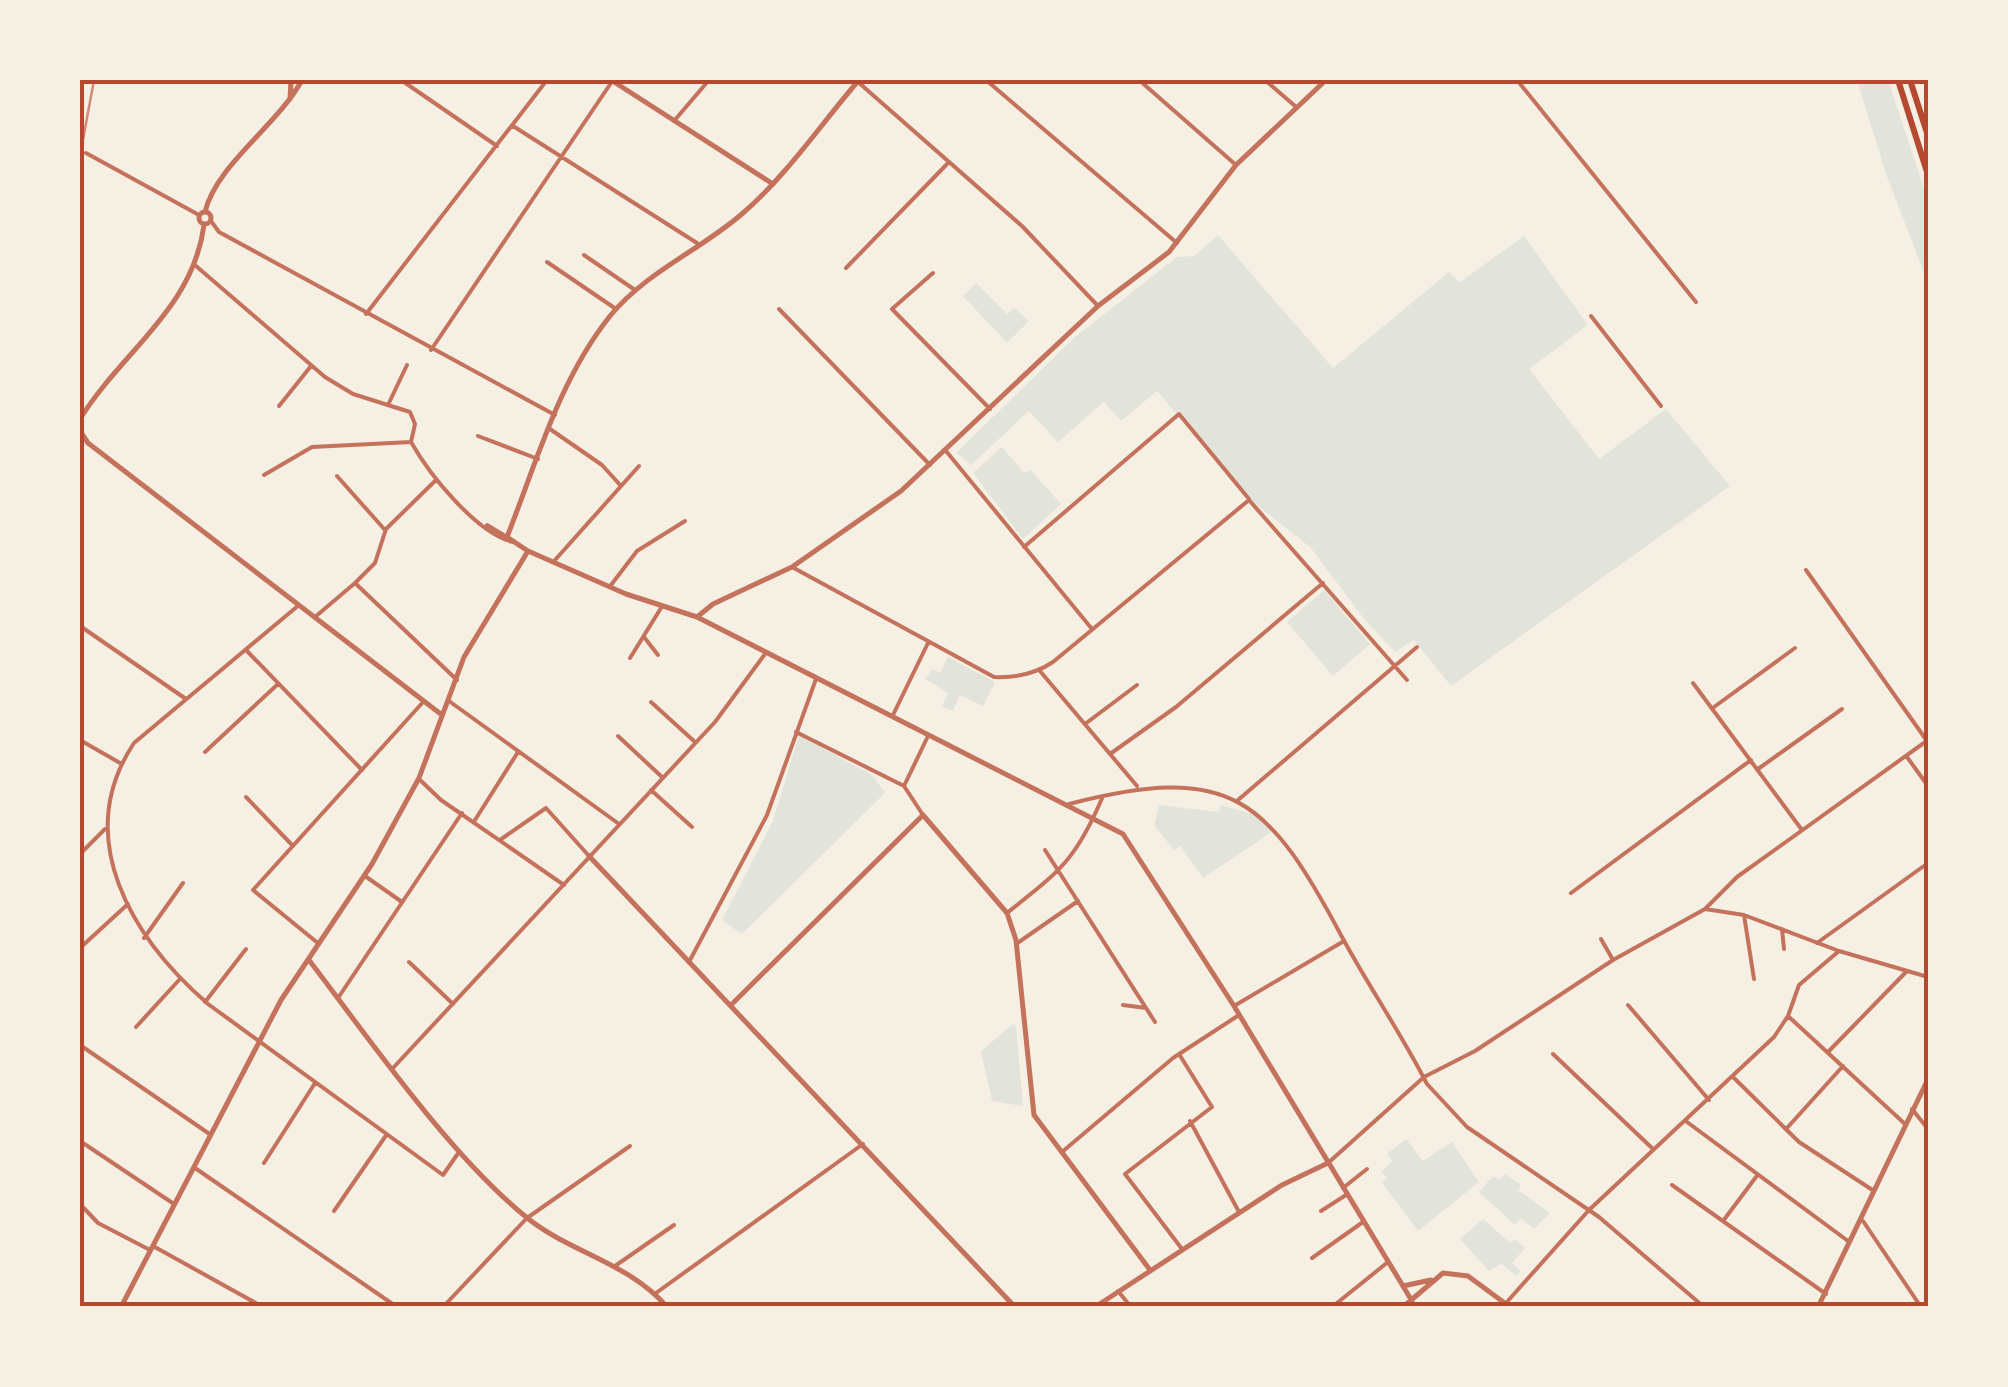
<svg xmlns="http://www.w3.org/2000/svg" width="2008" height="1387" viewBox="0 0 2008 1387" font-family="'Nunito Sans',sans-serif">
	<rect width="100%" height="100%" fill="#f6efe4"/>
	<path fill="#e2e4dc" d="M1857,80h31l40,120v83l-42,-109z
		M1218,235l115,133 116,-96 10,11 65,-47 64,89 -59,44 70,90 67,-50 64,77 -279,200 -37,-46 -19,12 -31,-33 -54,-72 -63,-50 -90,-106 -36,30 -17,-19 -46,40 -29,-31 -58,54 -15,-12 119,-116 102,-80 17,-1z
		M976,283l31,31 7,-6 15,13 -22,22 -44,-47z
		M1002,447l22,26 7,-3 30,34 -38,35 -50,-66z
		M1324,590l46,54 -37,32 -46,-54z
		M948,657l47,25 -12,24 -23,-11 -7,16 -11,-5 6,-13 -23,-14 7,-10 8,4z
		M799,735l73,40 13,18 -143,141 -20,-14 51,-99z
		M1159,805l60,7 2,-7 31,9 21,17 -70,47 -23,-32 -6,4 -20,-25z
		M1013,1024l3,2 7,80 -31,-5 -11,-50z
		M1406,1139l17,22 29,-19 27,40 -61,49 -36,-48 5,-6 -6,-5 11,-11 -5,-7z
		M1505,1174l16,11 -3,5 32,23 -16,16 -13,-11 -6,7 -36,-33 14,-16 6,4z
		M1483,1219l27,24 5,-4 10,9 -13,15 9,8 -4,5 -16,-12 -12,7 -29,-32z"/>
	<g fill="none" stroke-linecap="round" stroke-linejoin="round">
		<path stroke="#c5725c" stroke-width="4" d="M401,80l96,66
			M986,80l191,163
			M1139,80l97,85
			M1265,80l30,26
			M1517,80l179,222
			M858,82l164,144 76,80
			M674,121l35,-41
			M513,126l184,117
			M86,153l113,62
			M211,221l8,11 336,183
			M584,255l51,35
			M547,262l69,47
			M196,266l129,111 28,17 57,18 5,12 -4,18c18,32 65,91 102,100
			M846,268l103,-106
			M933,273l-41,36 98,100
			M779,309l151,156
			M366,314l181,-234
			M1591,316l70,90
			M431,350l182,-270
			M388,405l19,-40
			M279,406l32,-40
			M550,429l52,36 19,21
			M478,436l60,23
			M946,451l146,178
			M264,475l48,-28 99,-5
			M337,476l48,54
			M1927,476l1,3
			M487,525l20,12
			M1024,547l155,-133 70,85
			M555,560l84,-94
			M792,567l202,110c22,1 41,-3 59,-15l196,-162 158,180
			M1806,570l121,171
			M355,583l20,-20 11,-34 50,-49
			M611,585l26,-34 48,-30
			M299,605l-165,138c-63,95 -2,195 74,261l235,171 16,-23
			M315,617l40,-34 102,97
			M80,633l3,-5 103,71
			M644,637l14,18
			M247,651l115,119
			M630,658l31,-50
			M1040,671l97,115
			M1693,683l109,147
			M449,701l170,123
			M651,702l44,40
			M1714,707l81,-59
			M893,715l35,-72
			M1085,724l52,-39
			M796,732l108,54
			M618,736l44,41
			M80,740l40,23
			M205,752l73,-68
			M1110,754l66,-47 147,-124
			M1907,757l21,29
			M1758,769l84,-60
			M419,779l22,21 123,85
			M904,786l24,-50
			M904,786l19,29
			M651,790l41,37
			M246,797l47,49
			M1238,800l179,-153
			M1069,804c162,-42 199,-6 273,133 27,50 59,96 85,147l40,43 132,90 105,90
			M475,820l43,-68
			M500,840l46,-32 43,48
			M1045,850l110,172
			M80,854l25,-25
			M365,876l37,26
			M1571,893l180,-133
			M1705,909l32,-32 191,-137
			M1007,913c53,-42 69,-53 96,-117
			M1744,915l10,64
			M1782,929l2,20
			M144,938l39,-55
			M1601,939l12,21
			M1817,943l111,-80
			M319,944l-66,-54 171,-189
			M1016,944l62,-43
			M80,948l48,-44
			M409,962l44,42
			M689,962l78,-147 49,-136
			M338,998l124,-185
			M205,1002l41,-53
			M1123,1005l23,3
			M1628,1005l81,95
			M1234,1006l110,-65
			M1788,1016l117,108
			M136,1027l43,-47
			M80,1045l131,90
			M1829,1051l77,-79
			M1179,1054l33,53 -87,67 57,75
			M1553,1054l100,95
			M393,1068l322,-346 50,-68
			M1734,1078l65,64 75,49
			M1912,1109l16,20
			M1190,1121l49,91
			M1687,1122l161,119
			M1787,1128l56,-62
			M80,1141l94,63
			M1062,1152l111,-94 66,-43
			M264,1163l51,-80
			M1328,1163l96,-86 51,-26 138,-91 92,-51 39,6 95,36 89,26
			M195,1168l202,139
			M1672,1185l154,109
			M1343,1188l24,-19
			M80,1204l18,19 52,27
			M334,1211l53,-77
			M1321,1211l25,-16
			M1723,1221l33,-44
			M1863,1221l58,86
			M153,1246l110,61
			M1312,1258l51,-36
			M615,1266l59,-41
			M1118,1291l13,16
			M656,1293l207,-149
			M1506,1303l83,-93 185,-173 14,-21 11,-31 40,-34
			M443,1307l84,-89 103,-72
			M1332,1307l56,-45"/>
		<path stroke="#c5725c" stroke-width="5" d="M611,80l162,104
			M859,80c-38,44 -72,95 -116,133 -42,37 -96,58 -133,103 -51,64 -73,145 -103,221l21,14 98,43 71,23 426,217 111,172 178,295
			M290,99l1,-19
			M199 218a6 6 0 1 1 12 0a6 6 0 1 1-12 0Z
			M205,212c11,-47 73,-87 97,-132
			M80,419c42,-68 113,-110 124,-194
			M80,431l8,12 354,272
			M697,617l16,-13 79,-37 109,-76 197,-185 71,-54 67,-87 90,-85
			M589,856l426,451
			M309,960c61,80 140,194 217,257 44,36 102,45 141,90
			M731,1005l192,-190 84,98 9,27 18,175 116,155
			M1403,1286l28,-6
			M121,1307l160,-307 91,-136 47,-86 45,-121 64,-106
			M1095,1307l187,-122 46,-22
			M1403,1307l40,-34 25,3 42,31
			M1818,1307l110,-228"/>
		<path stroke="#b5482f" stroke-width="6" d="M1898,80l30,95
			M1910,80l18,56"/>
		<path stroke="#cf8b77" stroke-width="2.5" d="M80,156l14,-76"/>
	</g>
	<rect width="2008" height="1387" fill="none" stroke="#f6efe4" stroke-width="165"/>
	<rect x="82" y="82" width="1844" height="1222" fill="none" stroke="#b5482f" stroke-width="4"/>
</svg>
